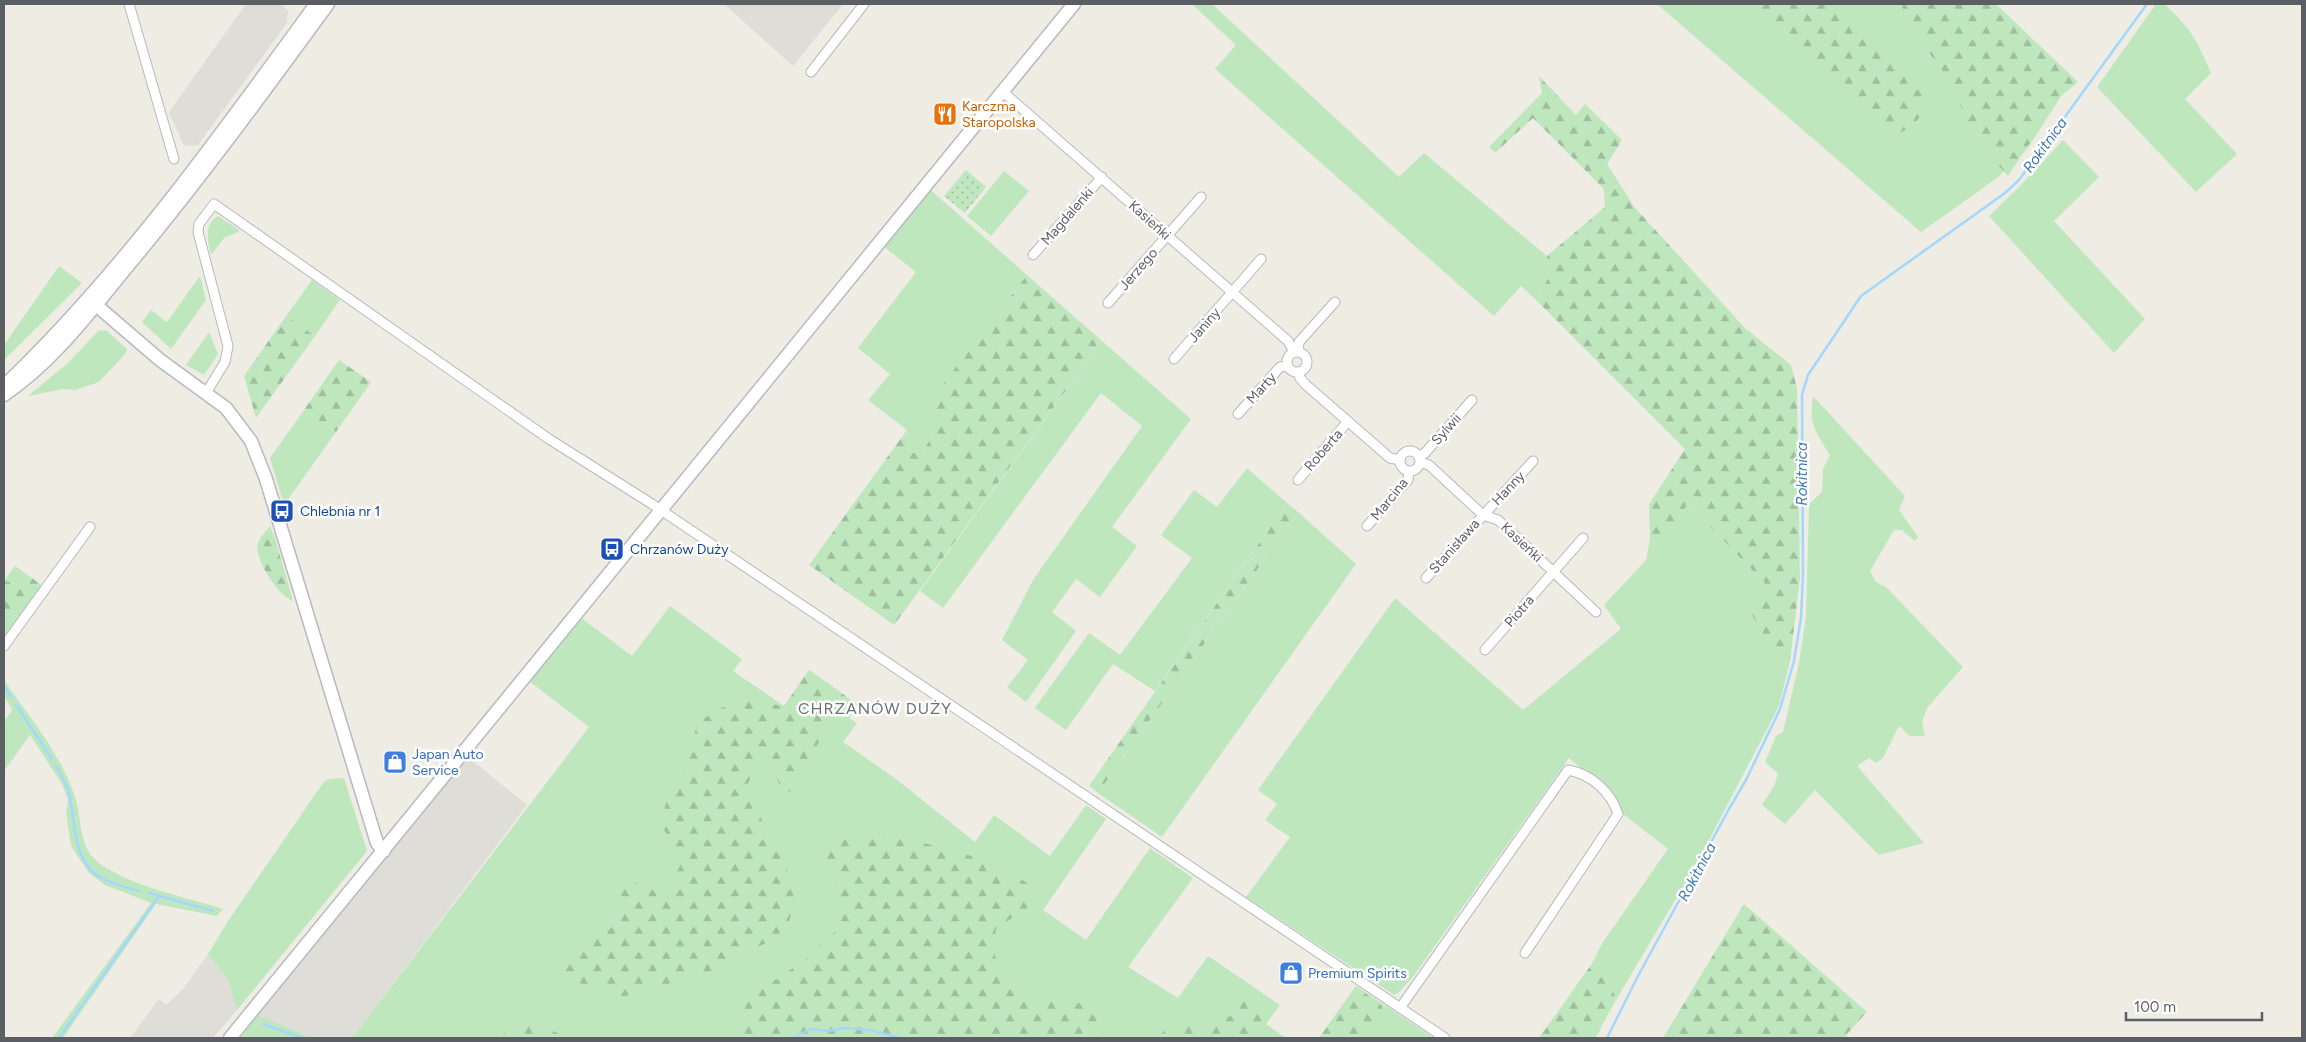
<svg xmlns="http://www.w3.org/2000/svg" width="2306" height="1042" viewBox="0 0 2306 1042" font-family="Figtree,sans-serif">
	<defs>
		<pattern id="forest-firs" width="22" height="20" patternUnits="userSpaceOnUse" patternTransform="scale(1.25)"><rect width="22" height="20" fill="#bfe7be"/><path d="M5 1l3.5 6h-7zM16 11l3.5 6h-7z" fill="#9ebe9e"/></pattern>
		<pattern id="park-dots" width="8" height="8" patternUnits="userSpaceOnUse" patternTransform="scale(1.25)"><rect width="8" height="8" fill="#bfe7be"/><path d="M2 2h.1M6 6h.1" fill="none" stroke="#9ebe9e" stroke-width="1.8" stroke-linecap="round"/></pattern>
	</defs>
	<rect width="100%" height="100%" fill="#eeece3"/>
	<path fill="#dfddd7" d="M246,4h36l6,7 -1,12 -89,122 -14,1 -15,-34z
		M724,4h119l-50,62z
		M468,757l59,48 -175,233h-40l-55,-23z
		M208,954l20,26 9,30 -24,28h-83l29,-39 7,6 17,-16z"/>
	<path fill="#bfe7be" d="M1192,4h20l187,173 25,-24 123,103 2,20 -12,25 -16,-15 -27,30 -279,-247 21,-24z
		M1657,4h290l110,99 -30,46 -30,29 -76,54z
		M2156,4h8c27,24 33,36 47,69l-26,26 52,55 -41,38 -99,-105z
		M2063,140l36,37 -45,44 91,98 -31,34 -125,-137 31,-30z
		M1004,171l25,20 -38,45 -24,-20z
		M925,185l102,90 -97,127 6,24 -14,29 -12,-3 -3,-22 -39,-30 22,-26 -32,-26 58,-76 -33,-26z
		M218,216l21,14 -1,2 -14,6 -13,17c-3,-14 -8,-30 7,-39z
		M59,266l23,17 -78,77v-15z
		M200,276l6,24 -35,49 -29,-27 9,-12 16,12z
		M312,280l28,20 -25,36 -29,-20z
		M99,330l8,1 20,18 -1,4 -27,29 -24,8 -12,-1 -35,7 40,-33z
		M209,332l9,22 -14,21 -18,-10z
		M1102,341l89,78 -79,108 25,19 -37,51 -24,-18 -24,33 24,19 -50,71 -19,-15 21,-27 -26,-20 31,-60 109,-154 -41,-33 -158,215 -23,-17z
		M1813,396l92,100 -6,14 19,27 -3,4 -13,-11h-8l-24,41 6,11 10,5 77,80 -36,41 -5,14 3,14h-15l-11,-10 -16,32 -7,5 -7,-5 -12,8 67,77 -45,12 -64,-65 -30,34 -23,-19 12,-19 4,-12 -13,-12 11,-26 7,-4 16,-69 7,-47 3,-112 13,-12 1,-23 7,-14c-15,-25 -21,-29 -17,-59z
		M304,410l32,22 -52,73 -14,-47z
		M1247,468l40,35 -132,188 -42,-27 -47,66 -31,-22 54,-75 31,22 72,-97 -31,-23 33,-45 23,17z
		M1688,504l78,79 13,76 11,2 -11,45 -82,157 -81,137 -3,-10 -22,-25 12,-23 65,-93 -46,-36 -8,-17 -45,-38 -157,220 -14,15 -4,2 -148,-98 44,-60 -25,-17 12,-16 -19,-14 137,-192 128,112 98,-81 -17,-24 42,-45 4,-21 9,5z
		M1298,512l58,52 -194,273 -64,-44z
		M15,566l17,12 -13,6 -15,-3z
		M670,606l72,53 -9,12 51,35 25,-36 49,35 -9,13 8,5 -14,19 53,37 79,63 19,-27 56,41 36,-51 20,14 -63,91 43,30 64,-92 43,30 -65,89 50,31 30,-42 72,49 -14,19 20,14h-934l237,-311 -60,-46 51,-64 52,39z
		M4,609l8,6 11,2 -19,26z
		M4,680c25,37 59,76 72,120 6,22 3,48 23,63 31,23 87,34 124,46l-6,7 -61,-12 -93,134h-11l99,-135 -46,-18 -16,-12 -18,-27 -5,-34 2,-13 -6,-15 -32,-49 -26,36v-49l8,-12 -8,-14z
		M344,778l23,73 -130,159 -9,-30 -20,-26 20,-33 95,-138 5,-4z
		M1356,986l78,52h-115z
		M258,1015l54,23h-72z"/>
	<path fill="url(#forest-firs)" d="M1745,4h82l19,14 77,75 5,14 -14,17 -12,8 -18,-6 -34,-34 -44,-34 -36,-36z
		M1902,4h94l82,78 -17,14 -53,80 -24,-27 -18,-28 -12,-35 -50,-67z
		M1539,76l37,39 9,-11 37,36 -15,24 28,44 111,121 45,36 6,23 3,190 -10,83 -11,-1 -31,-52 17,-25 -77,-79 -29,41 -9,-6 -1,-35 36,-55 -148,-148 12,-25 -2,-20 58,-49 -1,-18 -71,-71 -38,35 -6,-6 53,-54z
		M1027,275l75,66 -208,284 -85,-60 98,-135 3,22 12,3 14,-29 -7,-24z
		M286,316l29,20 -59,82 -12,-42z
		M339,360l32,22 -35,50 -32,-22z
		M1287,503l11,9 -200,281 -9,-7z
		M270,526l5,12 18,63c-14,-4 -40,-43 -35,-58 2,-6 8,-12 12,-17z
		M32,578l12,9 -21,30 -11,-2 -8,-6v-28l15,3z
		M809,670l38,27 -14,16 -35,71 -10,9 -10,-11 -4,-15 -9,-7 -8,5 -9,18 16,43 14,19 10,28 7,29 -6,19 -14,18 -20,9 -32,20 -104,30 -53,-20 -11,-11 7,-12 17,-12 27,-9 21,-28 -11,-15 -1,-10 5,-5c14,5 26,13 41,17l10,-10 9,-17 -6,-21 -10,-15 -1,-17 4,-13 20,-35 3,-19 9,-25 30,-17 22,-3 33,5z
		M872,831c55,14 113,21 159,55l-1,20 -34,23c-6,36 4,38 25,65l33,7 27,2 19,11 3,20 -3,4h-357l-8,-10 17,-36 27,-14 29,-21 31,-29 5,-19 -20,-56 14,-13z
		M1744,904l123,108 -20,22 -1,4h-183z
		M1591,965l22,25 3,10 -21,38h-56z
		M1356,986l26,20 -1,19 -10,13h-52z
		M1242,998l24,16 -3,24h-105l8,-10 32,-3 33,-9z
		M534,1021l33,17h-73l24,-12z"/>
	<path fill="url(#park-dots)" d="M966,170l20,17 -21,26 -21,-17z"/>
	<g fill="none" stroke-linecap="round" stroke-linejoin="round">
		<path stroke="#a2d7ff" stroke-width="2.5" d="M4,687l7,10
			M16,705l36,54
			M56,766c5,9 11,18 13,28 7,27 3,65 29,82 12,8 27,11 41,15
			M149,893l64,18
			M263,1024l39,14
			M59,1038l100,-142
			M793,1038l17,-9 18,2 17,-3 25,2 30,8
			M1607,1038l31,-62 91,-167 17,-29 34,-71 14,-48 7,-43 2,-43 -1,-180 6,-20 53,-79 144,-103 14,-13 128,-176"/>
		<g stroke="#b6b9be" stroke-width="11">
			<path id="street" d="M129,4l45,155
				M811,72l53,-68
				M1002,91l286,250 6,11
				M1033,255l69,-78
				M1108,303l93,-106
				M1298,352l1,-10 36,-40
				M1287 362a10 10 0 1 1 20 0a10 10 0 1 1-20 0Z
				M1174,359l87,-100
				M1298,372l2,6 5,6 85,74 10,2
				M206,393l19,-31 3,-16 -30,-114 1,-8 15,-20 335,235 103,65 793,534
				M1238,414l42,-47 7,-1
				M1400 461a10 10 0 1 1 20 0a10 10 0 1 1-20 0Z
				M1418,456l6,-2 48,-54
				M1420,462l9,3 54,50 15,5 98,92
				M1298,480l50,-59
				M1367,526l41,-46 1,-9
				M1426,578l107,-117
				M4,646l86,-119
				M1485,650l98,-112
				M1400,1008l168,-238c23,4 43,22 50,44l-93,139"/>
		</g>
		<g stroke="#b6bac0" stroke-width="15">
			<path id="secondary" d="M89,299l71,61 66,48 25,33 15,38 111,364 7,8
				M4,386c119,-114 215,-249 312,-382
				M4,395c49,-33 86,-83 123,-128 71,-85 136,-174 201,-263
				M230,1038l844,-1034"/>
		</g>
		<use href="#street" stroke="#fff" stroke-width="9"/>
		<use href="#secondary" stroke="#fff" stroke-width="12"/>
	</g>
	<defs>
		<g id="restaurant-square" transform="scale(1.25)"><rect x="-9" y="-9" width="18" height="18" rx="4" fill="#e8710a" stroke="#fff"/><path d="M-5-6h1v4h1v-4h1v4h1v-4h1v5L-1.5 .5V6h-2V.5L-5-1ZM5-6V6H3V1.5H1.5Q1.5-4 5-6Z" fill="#fff"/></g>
		<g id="bus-square" transform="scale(1.25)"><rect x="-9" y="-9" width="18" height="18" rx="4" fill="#1a4fb4" stroke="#fff"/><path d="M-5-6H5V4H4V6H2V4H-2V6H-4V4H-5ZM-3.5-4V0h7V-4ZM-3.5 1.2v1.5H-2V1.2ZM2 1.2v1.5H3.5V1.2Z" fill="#fff"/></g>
		<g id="shop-square" transform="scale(1.25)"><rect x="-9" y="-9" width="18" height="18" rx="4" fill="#3f7fe0" stroke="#fff"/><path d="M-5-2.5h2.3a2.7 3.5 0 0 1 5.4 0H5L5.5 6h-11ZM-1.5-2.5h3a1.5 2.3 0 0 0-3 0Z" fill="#fff"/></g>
	</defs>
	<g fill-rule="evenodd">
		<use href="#restaurant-square" x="945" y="114"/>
		<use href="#bus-square" x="282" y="511"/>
		<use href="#bus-square" x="612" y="549"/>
		<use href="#shop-square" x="395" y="762"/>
		<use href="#shop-square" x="1291" y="973"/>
	</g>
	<g text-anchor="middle" stroke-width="5" stroke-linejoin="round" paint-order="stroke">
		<g font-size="14" fill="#c56008" stroke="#fff" text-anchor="start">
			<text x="962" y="111">Karczma<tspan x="962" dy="16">Staropolska</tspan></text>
		</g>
		<g font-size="14" fill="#5b5f64" stroke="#fff">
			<text transform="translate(1067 216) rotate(-49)" y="5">Magdalenki</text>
			<text transform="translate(1150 220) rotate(42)" y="5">Kasieńki</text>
			<text transform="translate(1138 269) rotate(-49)" y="5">Jerzego</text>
			<text transform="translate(1204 325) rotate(-49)" y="5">Janiny</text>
			<text transform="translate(1261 388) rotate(-48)" y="5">Marty</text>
			<text transform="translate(1446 429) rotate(-48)" y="5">Sylwii</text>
			<text transform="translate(1323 450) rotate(-49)" y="5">Roberta</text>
			<text transform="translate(1508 488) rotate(-47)" y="5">Hanny</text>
			<text transform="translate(1389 499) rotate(-51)" y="5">Marcina</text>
			<text transform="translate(1522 542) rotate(43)" y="5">Kasieńki</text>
			<text transform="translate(1454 546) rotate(-48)" y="5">Stanisława</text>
			<text transform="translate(1519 611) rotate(-49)" y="5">Piotra</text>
		</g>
		<g font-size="14" fill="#164399" stroke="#fff" text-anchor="start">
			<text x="300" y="516">Chlebnia nr 1</text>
			<text x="630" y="554">Chrzanów Duży</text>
		</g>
		<g font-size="14" fill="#366cbe" stroke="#fff" text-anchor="start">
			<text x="412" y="759">Japan Auto<tspan x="412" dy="16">Service</tspan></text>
			<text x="1308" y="978">Premium Spirits</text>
		</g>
		<g font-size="15" font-style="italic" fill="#3c78b5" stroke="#fff">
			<text transform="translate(2045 145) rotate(-54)" y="5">Rokitnica</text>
			<text transform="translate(1802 474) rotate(-90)" y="5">Rokitnica</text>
			<text transform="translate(1697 872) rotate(-62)" y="5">Rokitnica</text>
		</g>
		<g font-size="16" letter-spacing="1" fill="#6c7176" stroke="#fff">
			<text x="875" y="714">CHRZANÓW DUŻY</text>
		</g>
	</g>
	<rect width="2306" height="1042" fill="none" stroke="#5b5f64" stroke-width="10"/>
	<path d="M2126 1012v8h136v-8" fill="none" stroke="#5b5f64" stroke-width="2.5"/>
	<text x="2134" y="1012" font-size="15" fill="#5b5f64" stroke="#ffffff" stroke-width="4" paint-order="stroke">100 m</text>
</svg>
